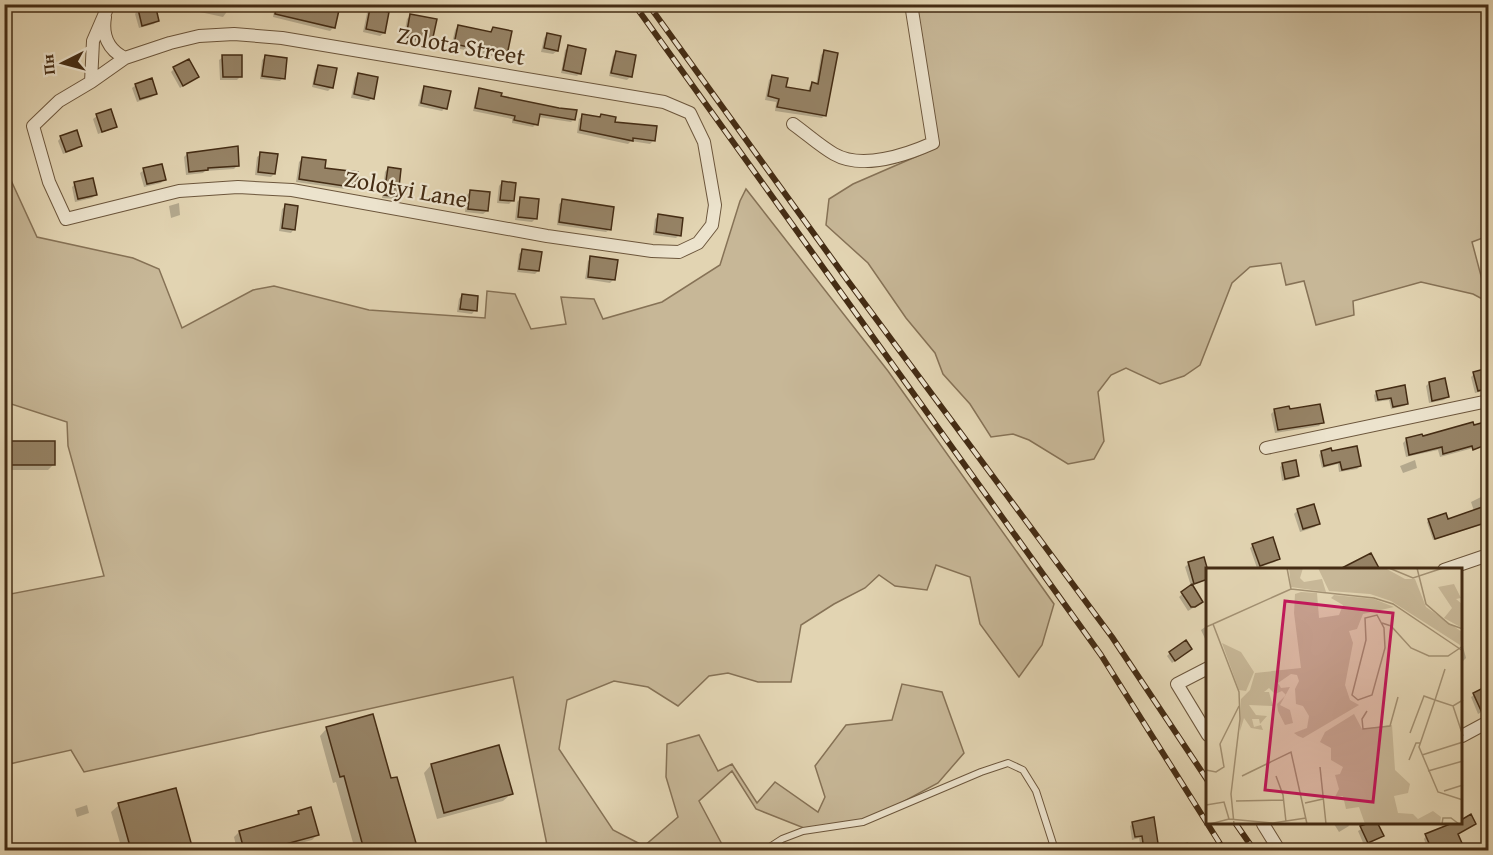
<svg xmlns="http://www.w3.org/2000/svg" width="1493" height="855" viewBox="0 0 1493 855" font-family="'Gentium Book Plus',serif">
	<rect width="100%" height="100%" fill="#e2d4b2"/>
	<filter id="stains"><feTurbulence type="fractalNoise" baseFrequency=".00333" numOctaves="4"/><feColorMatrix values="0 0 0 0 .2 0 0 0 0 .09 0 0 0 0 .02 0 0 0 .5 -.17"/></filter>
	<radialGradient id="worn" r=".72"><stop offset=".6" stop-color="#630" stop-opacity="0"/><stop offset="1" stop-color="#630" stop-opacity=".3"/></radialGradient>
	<path fill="#c7b797" stroke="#867256" stroke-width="1.5" d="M916,5h572v231l-16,6 16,60 -15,-8 -52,-12 -68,19 1,14 -38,10 -12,-44 -18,4 -5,-22 -31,4 -18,16 -32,82 -16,11 -24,8 -34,-16 -15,7 -13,17 6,49 -10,18 -26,5 -39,-24 -16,-6 -22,3 -21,-33 -27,-30 -8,-21 -29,-35 -38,-55 -42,-38 3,-26 24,-15 83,-36 -13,-106z
		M4,165l33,72 96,21 26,11 23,59 71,-38 21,-4 95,24 116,8 2,-27 28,3 16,35 35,-5 -5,-27 33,2 9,20 59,-17 58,-37 20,-64 6,-12 142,182 166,233 -12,41 -23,32 -39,-53 -10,-47 -34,-12 -9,25 -32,-4 -16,-11 -14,13 -31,16 -33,21 -10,57h-33l-30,-9 -19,3 -31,30 -30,-19 -34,-6 -47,19 -8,49 54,81 31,16 34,-29 -12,-40 1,-33 32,-9 19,36 14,-7 25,39 18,-21 43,30 7,-15 -10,-31 31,-41 46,-5 10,-36 40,8 22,61 -26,30 -74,40 -55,7 -53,-21 -24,-38 -33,30 26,49h-177l-35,-173 -429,95 -13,-22 -66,15v-170l99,-19 -36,-130 -1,-24 -62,-20z"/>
	<path fill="#0003" d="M201,4h27l-2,9 -3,4 -23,-5z
		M275,4h31l31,7 -4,17 -3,3 -57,-14z
		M138,10l19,11 -3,3 -15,4 -4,-14z
		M370,10l14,23 -4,3 -17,-4 4,-19z
		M411,15l20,26 -3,4 -25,-5 4,-21z
		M458,26l32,6 3,-4 13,26 -3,4 -52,-11 4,-17z
		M547,35l10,16 -4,3 -12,-2 3,-14z
		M569,47l11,26 -3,3 -16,-3 4,-23z
		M824,52l1,63 -3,3 -47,-7 1,-9 -11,-2 4,-20 4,-4 12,12 23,4 1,-5 4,-3 3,1 5,-30z
		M616,53l15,23 -4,4 -18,-4 4,-20z
		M223,57l18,19 -4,4h-17l-1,-20z
		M265,57l18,21 -3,3 -20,-2 2,-19z
		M319,66l13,21 -4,4 -16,-4 3,-17z
		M174,69l23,8 -17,11 -9,-16z
		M358,74l14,24 -3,3 -18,-3 4,-20z
		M136,85l19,9 -3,3 -15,5 -5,-14z
		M425,87l20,21 -3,3 -24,-5 4,-16z
		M480,90l19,7 75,22 -3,3 -33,-5 -2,7 -3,3 -21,-4v-4l-39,-8 4,-18z
		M97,116l18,10 -3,3 -14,5 -5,-15z
		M583,116l15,2 3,-2 12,7 41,17 -4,4 -19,-3 -3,3 -51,-11 2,-14z
		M61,137l20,9 -4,3 -14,5 -5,-13z
		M187,154l51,11 -4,4 -29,2 -2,2 -17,2 -2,-18z
		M261,154l13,20 -3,3 -16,-2 2,-18z
		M302,159l53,28 -3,3 -56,-8 3,-20z
		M388,168l8,28 -3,3 -11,-1 3,-26z
		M144,170l20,9 -3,4 -17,4 -4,-14z
		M502,182l10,19 -3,3 -12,-1 2,-17z
		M75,184l20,11 -3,3 -17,4 -3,-15z
		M471,191l16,20 -4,3 -18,-2 2,-17z
		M521,198l14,21 -3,3 -17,-2 2,-18z
		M563,201l47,28 -4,3 -49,-7 2,-21z
		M179,203l1,12 -9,3 -2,-12z
		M286,206l8,23 -3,4 -12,-2 3,-22z
		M658,216l21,19 -3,3 -23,-3 2,-16z
		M522,251l16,20 -3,3 -18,-2 2,-18z
		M591,258l23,21 -4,4 -25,-4 3,-18z
		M462,295l13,15 -3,4 -15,-2 2,-13z
		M1488,370v20l-13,3 -4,-16 3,-3z
		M1429,383l18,14 -3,3 -15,3 -3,-17z
		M1377,392l30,12 -3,2 -13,3 -2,-9 -14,2 -1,-7z
		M1275,410l14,1 33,11 -3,4 -44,7 -4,-19z
		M1488,423v21l-48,13 -2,-7 -32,7 -3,-14 3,-3z
		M4,442l49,23 -5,5h-44z
		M1321,452l39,14 -3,3 -18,3 -1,-8 -16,4 -3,-13z
		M1415,460l2,8 -14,5 -3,-7z
		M1283,464l14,12 -3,3 -12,2 -2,-14z
		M1481,497l7,20v6l-55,17 -6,-18 2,-2 18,1 27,-10 -3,-9z
		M4,509h3v77l-3,2z
		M1298,510l20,14 -3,3 -15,5 -6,-18z
		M1253,545l25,13 -3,4 -18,6 -7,-20z
		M1203,559l5,20 -17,7 7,19 -10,6 -9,-14 12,-11 -6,-19 3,-3z
		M1488,593v14l-3,1 -2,-12z
		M1208,625v17l-1,1 -6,-13z
		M1462,643l4,15 -4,4z
		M1187,652l-15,11 -5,-7 3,-3z
		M1484,689l4,10v10l-10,5 -7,-17z
		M327,728l63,52 6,-2 20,72h-61l-19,-68 -3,1 -13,-47z
		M431,765l80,29 -8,7 -66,18 -13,-46z
		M175,789l16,61h-69l-11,-38 8,-7z
		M87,805l2,8 -12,4 -2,-8z
		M299,812l18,23 -5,5 -37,10h-38l-3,-13 5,-5 55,-15z
		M1153,819l4,31h-16l-2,-12 -7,2 -2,-14 3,-3z
		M1334,824h14l1,2 -10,6z
		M1370,824h7l5,12 -18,9 -6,-14z
		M1457,824h17l-17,11 6,15h-35l-4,-11 2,-3z
		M1188,842l2,8h-11v-5z"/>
	<path fill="#968366" stroke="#442c14" stroke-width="1.5" d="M155,4l4,17 -17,5 -4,-17z
		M277,4h36l26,6 -4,18 -60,-14z
		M370,8l19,4 -4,21 -19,-4z
		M410,14l27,5 -5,23 -26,-5z
		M458,25l33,7 2,-5 19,4 -5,24 -53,-11z
		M547,33l14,3 -3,15 -14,-3z
		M568,45l18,4 -5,25 -18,-4z
		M824,50l14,3 -12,63 -49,-9 2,-8 -11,-3 4,-21 16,3 -2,9 24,4 2,-9 6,2z
		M616,51l20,4 -4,22 -21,-4z
		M222,55h20v22h-19z
		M265,55l22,3 -2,21 -23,-3z
		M189,59l10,18 -16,9 -10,-19z
		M318,65l19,3 -4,20 -19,-4z
		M358,73l20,4 -4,22 -20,-5z
		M152,78l5,16 -17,5 -5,-15z
		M424,86l27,5 -4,18 -26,-6z
		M479,88l23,5 -1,3 58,12 18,2 -2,10 -35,-6 -2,11 -24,-5 1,-4 -40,-8z
		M111,109l6,18 -15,5 -6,-18z
		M582,114l18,3 1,-3 15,3 -1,5 42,4 -2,15 -22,-3v3l-53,-11z
		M77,130l5,16 -16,6 -6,-16z
		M238,146l1,20 -31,2v2l-19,2 -2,-19z
		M260,152l18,2 -3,20 -17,-2z
		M302,157l24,3 -1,8 33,4 -1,16 -58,-9z
		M162,164l4,16 -19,4 -4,-16z
		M388,167l13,2 -3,28 -14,-2z
		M93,178l4,17 -19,4 -4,-17z
		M502,181l14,2 -2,18 -14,-1z
		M470,190l20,2 -2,19 -20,-2z
		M520,197l19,2 -2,20 -19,-2z
		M562,199l52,8 -3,23 -52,-8z
		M285,204l13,2 -3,24 -13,-2z
		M658,214l25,4 -2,18 -25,-4z
		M522,249l20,3 -3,19 -20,-2z
		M590,256l28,4 -3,20 -27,-3z
		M462,294l16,2 -1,15 -17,-2z
		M1488,368v20l-10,3 -5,-19z
		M1445,378l4,19 -17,4 -3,-19z
		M1405,385l3,19 -15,3 -2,-9 -13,2 -2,-9z
		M1320,404l4,19 -46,7 -4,-21 15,-3 1,3z
		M1488,421v23l-15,6 -1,-4 -29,8 -1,-7 -33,8 -3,-17 16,-4 1,2 50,-14 1,3z
		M4,441h51v24h-51z
		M1357,446l4,20 -19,4 -2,-8 -16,4 -3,-15 10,-3 1,3z
		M1296,460l3,16 -14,3 -3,-16z
		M1314,504l6,20 -17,5 -6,-20z
		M1485,506l3,8v8l-53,17 -7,-20 18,-6 2,6z
		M1273,537l7,22 -20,7 -8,-22z
		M1371,553l9,17h-42z
		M1204,557l4,14v8l-14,5 -6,-22z
		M1192,584l11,18 -8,5h-4l-10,-15z
		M1186,640l6,9 -17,12 -6,-9z
		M1485,687l3,8v19l-5,1 -10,-22z
		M373,714l18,64 6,-1 21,73h-54l-20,-74 -4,1 -14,-50z
		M499,745l14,49 -69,19 -13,-49z
		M176,788l17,62h-62l-13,-47z
		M311,807l8,28 -55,15h-20l-5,-19 60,-17 -1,-3z
		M1471,814l5,10 -18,10 7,16h-33l-7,-16 25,-10h11v-4z
		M1154,817l5,33h-15l-2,-14 -7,1 -3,-15z
		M1366,824h12l6,12 -16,7 -8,-17z"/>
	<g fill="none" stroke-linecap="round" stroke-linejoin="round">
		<g stroke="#6c563c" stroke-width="8">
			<path id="service" d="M765,850l17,-11 21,-8 60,-9 118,-50 27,-9 15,7 13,21 19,59"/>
		</g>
		<g stroke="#6c563c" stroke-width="14">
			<path id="minor" d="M105,17c-3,18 3,33 20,41
				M234,34l48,4 382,64 26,11 14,29 11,63 -3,20 -14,18 -19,9 -27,-1 -105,-15 -255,-46 -54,-3 -59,4 -113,28 -17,-37 -16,-56 26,-25 32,-19 34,-24 45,-15 29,-7z
				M91,82l2,-41 16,-37
				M793,124c14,10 27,22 41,30 28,16 72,1 99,-11l-22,-139
				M1266,448l222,-47
				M1444,570l44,-15
				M1208,668l-31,16 31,51
				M1462,736l26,-14
				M1263,824l16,26"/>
		</g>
		<use href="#service" stroke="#ece3cd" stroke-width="6"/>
		<use href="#minor" stroke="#ece3cd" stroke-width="12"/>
		<g stroke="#442c14" stroke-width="6">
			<path id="rail" d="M634,4l467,651 123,195
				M648,4l200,277 264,356 96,144
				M1236,824l18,26"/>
		</g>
		<use href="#rail" stroke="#ece3cd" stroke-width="4" stroke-dasharray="11" stroke-linecap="butt"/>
	</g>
	<g text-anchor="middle" stroke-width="4.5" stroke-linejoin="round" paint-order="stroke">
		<g font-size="24" fill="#442c14" stroke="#ece3cd">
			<text transform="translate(461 46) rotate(10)" y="8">Zolota Street</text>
			<text transform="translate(406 189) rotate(10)" y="8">Zolotyi Lane</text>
		</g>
	</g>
	<g transform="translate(1206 568)">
		<rect width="256" height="256" fill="#e2d4b2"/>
		<path d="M83,0h14l-3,10 4,4 18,-3 4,13 -35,-5zM112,0h67l20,11h10l11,28 36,25 -2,13 -69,-44 -21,-7 -41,-3zM248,16l7,14 -5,1 6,5v24l-18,-10 8,-10 -14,-21zM95,24l16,1 2,25 20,-3 4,-10 -12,-7 3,-3 40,4 20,8 -31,7 -6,15 -8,2 4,12 -8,42 5,15 9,5 -56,33 -5,-2 -4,-3 13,-5 2,-12 -6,-10 -7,-2 -1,-15 4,-8 -2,-6 -6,-1 -13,9 3,5 9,-1 -10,18 10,5 3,13 -8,2 -7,-14 -1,-7 9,-9 -4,-4 -7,3 -6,-6 -5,4h5l4,14 -24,-1 7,10 11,1 -7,8 -1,-5h-7l2,8 7,-2 2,5 -12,-2 -7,-10 -4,13 1,-32 9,-9 5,-17 46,-5 -7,-55 1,-19zM16,75l19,9 13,20 -8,19 -7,-1zM148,146l8,15 30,-4 3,45 15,14 -2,9 -14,3 4,17 15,1 5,5 15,-8 8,6 -1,7h-75l-6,-17 -13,2 -3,-13 -8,1 4,-8 -4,-14 5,-1 3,-7 -12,-7v-12l-11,-6 5,-10z" fill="#c7b797"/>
		<path fill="none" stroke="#a39173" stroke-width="1.5" d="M81,0l4,21M183,0l24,10 30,-10M211,0l9,36 23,20 14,5M171,47l7,13 1,20 -13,47 -14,5 -6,-5 14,-55 -1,-22zM176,55l9,3 20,22 18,8h19l15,-10M7,56l78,-35 83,9 19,6 70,47M0,59l7,-3 26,68 1,27 -9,75 3,30M257,132l-10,6 -18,-6 -16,47 19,45 25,8M247,138l10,30M161,143l-5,8 1,10 27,-3 8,-29M204,165l14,-37 11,4 10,-31M216,187l41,-13M203,192l7,-17h4M114,199l6,57M0,202l10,2 8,-5 -4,-23 19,-38M222,203l35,-10M36,208l49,-24 16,72M70,208l7,19 3,27M238,223l19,-6M30,233l48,-1M99,235l18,-4M0,237l18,-3 5,17M4,256l19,-5 44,4 33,-5M236,256l1,-6h8l8,6"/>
		<path fill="#c2185b" fill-opacity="0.15" stroke="#c2185b" stroke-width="3" d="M79,33l108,12 -20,189 -108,-12z"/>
		<rect width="256" height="256" fill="none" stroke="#442c14" stroke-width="3"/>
	</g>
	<rect width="1493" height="855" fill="none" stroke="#e2d4b2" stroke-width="24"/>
	<rect x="6" y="6" width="1481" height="843" fill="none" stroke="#442c14" stroke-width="3"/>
	<rect x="12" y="12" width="1469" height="831" fill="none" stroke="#442c14" stroke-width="1.5"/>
	<g transform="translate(63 63) rotate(264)" stroke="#ece3cd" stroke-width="4.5" paint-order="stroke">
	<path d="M0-4.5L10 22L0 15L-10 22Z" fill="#442c14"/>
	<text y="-9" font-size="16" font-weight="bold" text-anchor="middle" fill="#442c14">Пн</text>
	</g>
	<rect width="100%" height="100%" filter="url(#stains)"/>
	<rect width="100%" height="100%" fill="url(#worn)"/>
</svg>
